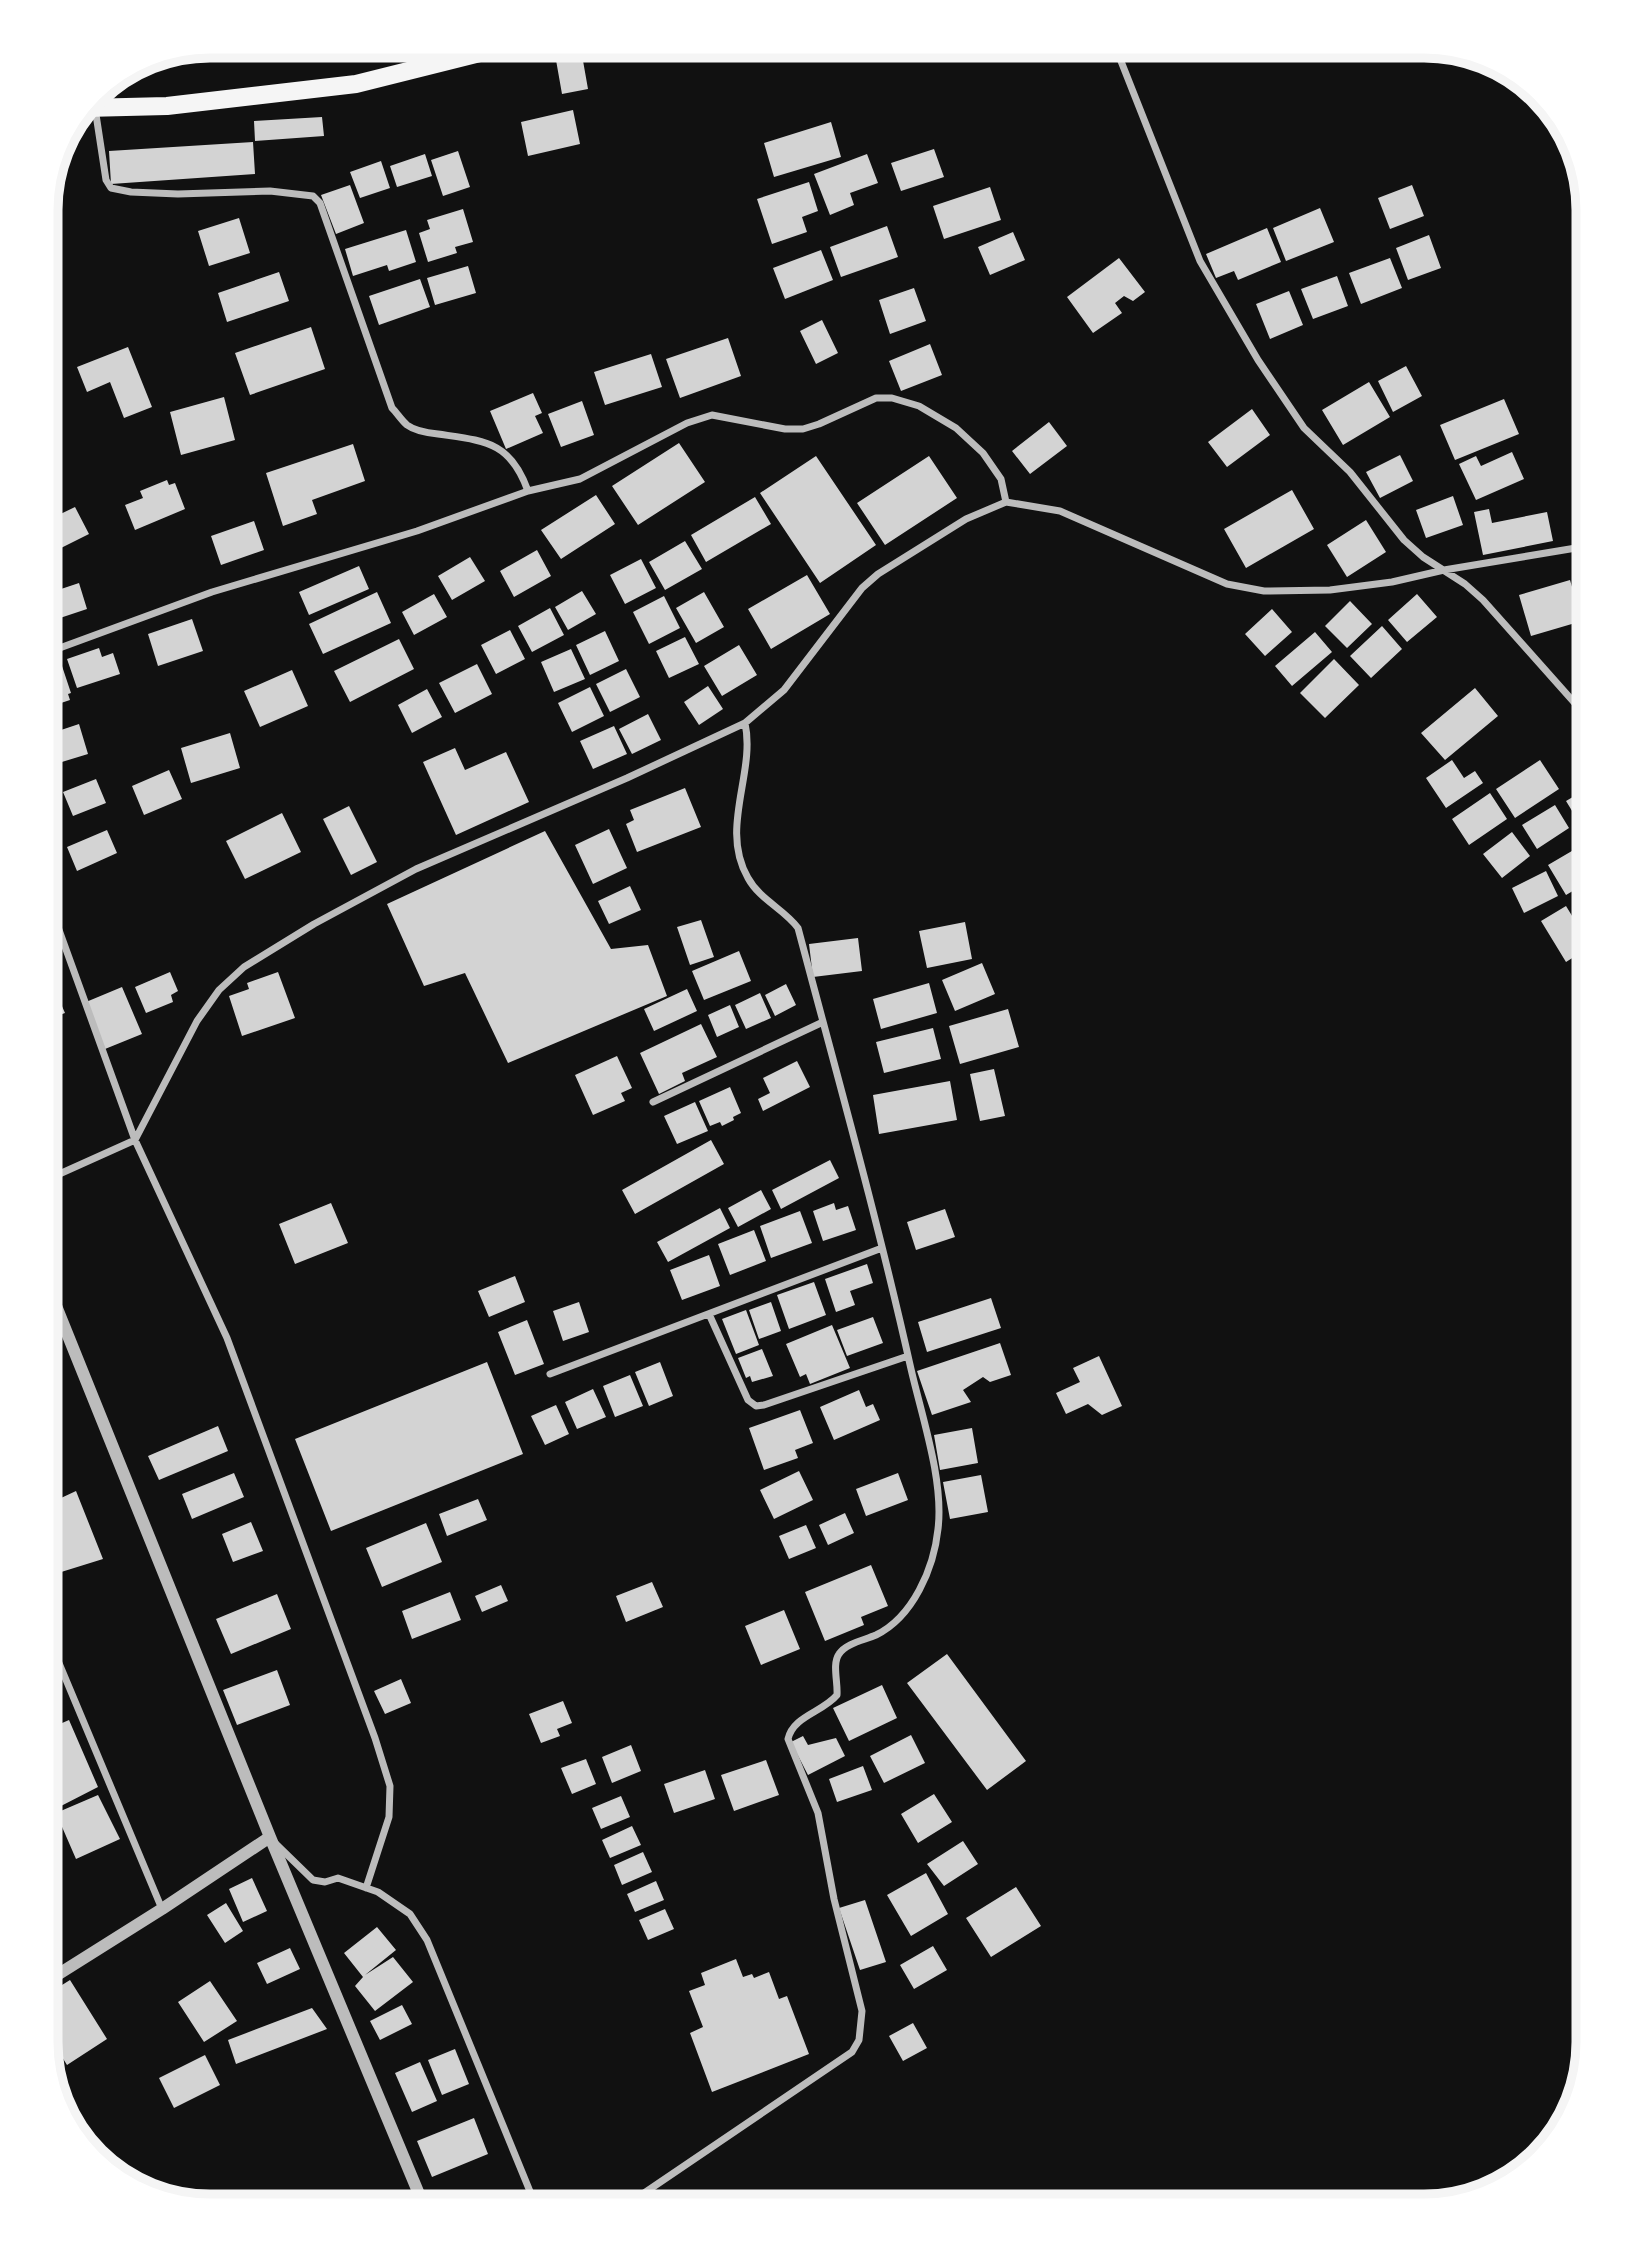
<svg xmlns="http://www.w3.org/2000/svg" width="1634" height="2252" viewBox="0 0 1634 2252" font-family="Overpass,sans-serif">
	<rect width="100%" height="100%" fill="#111"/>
	<path fill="#d3d3d3" d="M356,46h37l1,2 -30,14z
		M582,55l6,34 -26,5 -6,-34z
		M573,110l7,34 -52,12 -7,-34z
		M322,117l2,19 -69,5 -1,-20z
		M831,122l10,35 -67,20 -10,-34z
		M253,142l2,32 -144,10 -2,-33z
		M934,149l10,28 -43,14 -10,-28z
		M458,151l12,36 -27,9 -12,-36z
		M425,154l7,22 -35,11 -7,-21z
		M867,154l11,29 -28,10 4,12 -24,10 -16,-41z
		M381,161l9,27 -30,10 -10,-26z
		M809,182l9,29 -16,6 5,15 -35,12 -15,-45z
		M350,185l14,38 -28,11 -15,-39z
		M1412,185l12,31 -34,13 -12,-31z
		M990,187l11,33 -57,19 -11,-33z
		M1320,208l14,34 -48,19 -13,-33z
		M463,209l10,33 -18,5 2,6 -29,9 -9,-29 11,-4 -3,-9z
		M239,218l11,35 -41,13 -11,-35z
		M887,226l11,31 -57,20 -11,-30z
		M1267,228l14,34 -43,18 -4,-9 -18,7 -10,-24z
		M406,230l10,32 -27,9 -2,-6 -34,11 -8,-27z
		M51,232l8,50 -13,2v-51z
		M1013,232l12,28 -35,15 -12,-28z
		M1429,235l12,33 -33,12 -12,-32z
		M821,250l12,30 -48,19 -12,-31z
		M1119,258l26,34 -12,9 -9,-5 -9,7 7,10 -29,20 -26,-36z
		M1390,258l12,30 -41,16 -12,-31z
		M468,266l8,27 -41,12 -8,-27z
		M279,272l10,29 -62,21 -9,-29z
		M1337,276l11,30 -35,13 -12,-30z
		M420,279l10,28 -51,18 -10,-29z
		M914,288l12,33 -36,13 -11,-34z
		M1289,291l14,34 -33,14 -14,-35z
		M822,320l16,33 -22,11 -16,-33z
		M311,327l14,42 -75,26 -15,-42z
		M728,338l13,38 -61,22 -14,-39z
		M930,344l12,31 -41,16 -12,-30z
		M128,347l24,60 -28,11 -14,-36 -23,10 -10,-25z
		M651,354l11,33 -57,18 -11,-33z
		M1406,366l16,30 -29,16 -15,-31z
		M1369,382l21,35 -47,28 -21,-35z
		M533,393l9,20 -7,3 8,17 -37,16 -16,-38z
		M224,397l11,43 -54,15 -11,-43z
		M1504,399l15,35 -64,26 -15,-35z
		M582,401l12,34 -33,12 -13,-33z
		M1252,409l18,26 -43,32 -19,-25z
		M1049,422l18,24 -37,28 -18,-23z
		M679,443l26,39 -67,43 -26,-39z
		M353,444l12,37 -53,19 5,14 -34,12 -17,-53z
		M1512,452l12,27 -48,21 -17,-36 17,-8 5,10z
		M1400,455l13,26 -33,17 -14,-26z
		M816,456l60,89 -56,38 -60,-90z
		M929,456l28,42 -72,47 -28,-42z
		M167,480l2,5 6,-2 10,26 -50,21 -10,-25 18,-7 -3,-7z
		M1292,490l22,39 -68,39 -22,-39z
		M596,495l19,29 -54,35 -20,-29z
		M1453,496l10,29 -37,13 -10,-28z
		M755,497l16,27 -65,38 -15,-27z
		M75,507l14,27 -32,16 -11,-22v-7z
		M1489,509l3,14 55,-11 6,29 -70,14 -9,-43z
		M1366,520l20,32 -39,25 -20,-32z
		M254,521l10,29 -43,15 -10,-29z
		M685,541l17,28 -37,21 -16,-28z
		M537,550l14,26 -37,21 -14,-26z
		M470,557l15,24 -33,19 -14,-24z
		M641,559l15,29 -31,16 -15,-29z
		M359,566l10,23 -60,26 -10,-23z
		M807,575l23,39 -59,35 -23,-40z
		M1570,580l12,41 -51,15 -12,-41z
		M79,583l8,26 -30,10 -8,-26z
		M582,591l14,23 -28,16 -13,-23z
		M377,592l14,31 -68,31 -14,-30z
		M704,592l20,35 -28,16 -20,-35z
		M434,594l13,23 -33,18 -12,-23z
		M1417,594l20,23 -30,25 -19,-22z
		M664,596l16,32 -31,16 -16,-32z
		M1350,601l22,23 -25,24 -22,-22z
		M550,608l14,27 -32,17 -14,-26z
		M1272,609l20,23 -27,24 -20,-22z
		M192,619l11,32 -45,15 -10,-32z
		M1382,626l20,23 -31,29 -21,-22z
		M510,630l15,29 -29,15 -15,-29z
		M605,631l14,30 -29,14 -14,-30z
		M1315,632l17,20 -40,34 -17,-20z
		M685,637l14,27 -30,14 -13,-27z
		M399,639l15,30 -64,33 -16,-31z
		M739,645l18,30 -35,21 -18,-30z
		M99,648l3,9 11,-4 7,21 -43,14 -10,-29z
		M571,649l14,30 -31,13 -13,-30z
		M1334,659l25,26 -34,33 -25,-25z
		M60,660l11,33 -3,1 2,6 -24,8v-43z
		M477,664l15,30 -37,19 -16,-30z
		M626,669l14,28 -30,15 -14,-28z
		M292,670l16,36 -48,21 -16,-36z
		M708,686l15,23 -24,16 -15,-23z
		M590,687l14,29 -32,16 -14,-29z
		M1475,688l23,28 -53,44 -24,-27z
		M427,689l15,28 -30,16 -14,-28z
		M648,714l13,26 -29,14 -13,-25z
		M79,724l9,30 -36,11 -6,-18v-12z
		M614,726l13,28 -34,15 -13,-28z
		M230,733l10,35 -49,15 -10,-35z
		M455,748l10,22 41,-18 23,50 -73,33 -33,-73z
		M1452,760l12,18 11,-7 8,12 -37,25 -20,-30z
		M1540,760l19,29 -44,29 -19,-29z
		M169,770l13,29 -38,16 -12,-29z
		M96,779l10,24 -33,13 -10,-24z
		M685,788l16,39 -64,25 -11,-28 8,-4 -4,-10z
		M1588,788v32l-8,4 -14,-23z
		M1490,793l17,26 -38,26 -17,-26z
		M1555,805l14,23 -32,21 -15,-24z
		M349,806l28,56 -26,13 -28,-56z
		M282,813l19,39 -56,27 -19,-38z
		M609,829l18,39 -34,16 -18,-39z
		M107,830l10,23 -40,18 -10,-24z
		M545,831l66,118 37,-4 19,51 -159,67 -43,-90 -41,13 -37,-82z
		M1512,832l18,24 -28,22 -19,-24z
		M1577,848l11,19v15l-22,13 -18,-30z
		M1546,871l12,25 -34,17 -12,-25z
		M630,886l11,24 -32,14 -11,-23z
		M1566,906l22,36v6l-22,14 -25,-41z
		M701,920l13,37 -24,8 -13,-38z
		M965,922l7,37 -45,9 -8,-37z
		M858,938l4,33 -49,6 -4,-33z
		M739,951l12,30 -47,19 -12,-29z
		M982,963l13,31 -40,17 -13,-31z
		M46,970l19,43 -19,7z
		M170,972l8,19 -7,4 2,7 -27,11 -11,-26z
		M278,972l17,46 -53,18 -13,-40 20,-7 -2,-6z
		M929,983l8,30 -56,16 -8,-30z
		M786,984l10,21 -21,11 -10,-21z
		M122,987l20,47 -37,15 -19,-47z
		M687,989l10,22 -43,20 -10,-22z
		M760,993l11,25 -25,11 -11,-24z
		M730,1005l9,22 -22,10 -9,-22z
		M1008,1009l11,38 -59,17 -11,-38z
		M701,1024l16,33 -35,16 3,8 -26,13 -19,-41z
		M933,1028l8,31 -57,14 -8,-31z
		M617,1056l15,32 -11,5 4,8 -32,14 -18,-40z
		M797,1061l13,26 -47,24 -5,-12 12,-6 -7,-15z
		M994,1069l11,47 -25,5 -10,-47z
		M950,1081l7,39 -78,14 -6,-39z
		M730,1087l11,26 -8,4 1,3 -12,6 -2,-4 -10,4 -11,-25z
		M695,1102l13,29 -31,13 -13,-28z
		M711,1140l13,24 -89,50 -13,-24z
		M830,1160l9,18 -58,31 -9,-19z
		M761,1190l10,19 -33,18 -10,-19z
		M331,1203l17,40 -53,21 -16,-40z
		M834,1203l2,7 12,-4 8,24 -33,11 -10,-30z
		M720,1208l10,20 -62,34 -11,-20z
		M945,1209l10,28 -39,13 -9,-28z
		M800,1211l12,32 -41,15 -11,-32z
		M754,1230l12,31 -36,14 -12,-31z
		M709,1255l11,31 -38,14 -12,-30z
		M867,1264l6,19 -23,8 5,14 -19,7 -11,-33z
		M515,1276l10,26 -36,15 -11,-26z
		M814,1282l12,33 -37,14 -12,-34z
		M991,1298l10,30 -74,24 -9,-30z
		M579,1302l10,30 -26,9 -10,-30z
		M771,1302l10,29 -22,8 -10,-29z
		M746,1310l13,35 -23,9 -14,-35z
		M873,1317l10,26 -36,13 -10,-26z
		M527,1320l17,44 -29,11 -17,-43z
		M832,1325l18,43 -40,16 -4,-10 -6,3 -14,-33z
		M1000,1343l11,32 -21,7 -7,-5 -20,13 8,12 -39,13 -15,-44z
		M762,1349l11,27 -21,6 -2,-6 -4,2 -8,-20z
		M1099,1356l23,50 -20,9 -14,-11 -22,10 -10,-21 24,-11 -7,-14z
		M487,1362l36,92 -192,77 -36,-92z
		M660,1362l13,34 -24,10 -14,-34z
		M630,1375l13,31 -28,11 -12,-31z
		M593,1389l13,28 -29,12 -12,-27z
		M859,1390l7,17 7,-3 7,16 -46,20 -14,-33z
		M556,1405l13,29 -24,11 -14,-29z
		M800,1410l13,33 -18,7 3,8 -34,12 -15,-42z
		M218,1426l10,25 -69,29 -11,-24z
		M972,1428l6,35 -38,7 -6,-35z
		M799,1471l14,29 -39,19 -14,-29z
		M234,1473l10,24 -52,22 -10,-25z
		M898,1473l10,27 -42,16 -10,-27z
		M981,1475l7,37 -38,7 -7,-37z
		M76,1491l27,68 -45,14 -12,-36v-32z
		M478,1499l9,21 -40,16 -8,-22z
		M845,1513l9,20 -26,12 -9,-20z
		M251,1522l12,29 -30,11 -11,-28z
		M426,1523l16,39 -60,25 -16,-39z
		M806,1525l10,23 -27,11 -10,-23z
		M871,1565l17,41 -27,11 3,8 -39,16 -20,-49z
		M652,1582l11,25 -37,15 -10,-26z
		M501,1585l7,16 -26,11 -7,-16z
		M450,1592l11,28 -49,19 -10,-28z
		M277,1594l14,35 -60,25 -15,-35z
		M784,1610l16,39 -39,16 -16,-39z
		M947,1654l79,107 -39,29 -80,-107z
		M277,1670l13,35 -53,20 -14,-35z
		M401,1679l10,24 -26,11 -11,-23z
		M882,1685l15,33 -48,23 -16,-33z
		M563,1701l9,22 -15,6 3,7 -19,7 -12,-29z
		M69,1720l29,67 -37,19 -15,-30v-46z
		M911,1735l14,28 -41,20 -14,-27z
		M803,1736l5,9 28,-7 9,18 -37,19 -17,-33z
		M631,1745l10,26 -29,12 -10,-26z
		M586,1759l10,25 -24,10 -11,-26z
		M766,1760l13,35 -45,16 -13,-36z
		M863,1766l9,24 -35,12 -8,-23z
		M705,1770l10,29 -41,14 -10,-29z
		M934,1794l18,28 -34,21 -17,-29z
		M98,1795l22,44 -44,20 -20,-46z
		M621,1796l9,21 -29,12 -9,-21z
		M632,1826l9,19 -31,13 -8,-18z
		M963,1841l15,23 -34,22 -17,-22z
		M643,1852l9,20 -30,13 -8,-20z
		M926,1873l22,41 -37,22 -24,-41z
		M252,1878l15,33 -24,11 -14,-33z
		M656,1881l8,19 -29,12 -8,-18z
		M1016,1887l25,39 -50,31 -25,-39z
		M865,1900l21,62 -26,8 -21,-62z
		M226,1903l17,28 -18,12 -18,-28z
		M665,1909l9,20 -26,11 -9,-20z
		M377,1927l19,23 -31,25 28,-18 20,25 -38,29 -20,-25 8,-9 -19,-24z
		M933,1946l14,24 -33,19 -14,-24z
		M290,1948l10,21 -33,15 -10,-21z
		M736,1959l7,18 9,-3 2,4 15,-6 10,27 8,-3 22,58 -97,38 -22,-59 13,-6 -14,-36 16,-6 -4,-12z
		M70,1980l37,59 -40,26 -21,-34v-36z
		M210,1981l27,40 -33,21 -26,-40z
		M402,2005l10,19 -32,16 -10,-19z
		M312,2008l15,21 -91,35 -8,-24z
		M913,2023l14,25 -24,13 -14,-25z
		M455,2049l14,35 -27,11 -14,-35z
		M205,2055l15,30 -46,23 -15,-30z
		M420,2062l17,39 -25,11 -17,-39z
		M474,2118l14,36 -56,23 -15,-36z"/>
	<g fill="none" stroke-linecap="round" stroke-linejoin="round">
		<path stroke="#bcbcbc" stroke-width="7" d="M1115,46l85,215 58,99 46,68 46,44 54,68 19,17 42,27 18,16 105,118
			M95,108l11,72 5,8 20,4 47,2 92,-3 43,5 7,7 72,205c5,5 10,13 15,17 8,6 21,8 31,9 47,7 72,7 90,57
			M46,653l166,-61 205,-61 111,-40 52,-12 107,-56 25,-8 73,14h18l16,-5 57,-26h16l27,8 37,22 27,25 18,26 5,23
			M46,894l89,246 92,198 148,400 15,48 -1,31 -23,71
			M653,1102l170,-80
			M46,1180l89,-40 62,-119 22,-31 25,-23 70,-43 102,-55 211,-91 118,-55 39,-33 78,-102 16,-14 88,-55 40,-17 54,9 167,73 37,7 66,-1 62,-8 52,-12 144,-24
			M709,1314l39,86 8,6 8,-1 144,-49
			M550,1374l332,-126
			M46,1632l116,277
			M275,1843l38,37 12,2 13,-4 40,14 32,22 17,26 109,266
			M625,2206l227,-154 7,-12 3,-29 -28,-112 -16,-86 -30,-74c5,-23 35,-27 49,-44 1,-13 -5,-31 2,-41 7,-11 26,-14 37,-19 37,-18 58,-67 62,-106 6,-48 -16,-112 -27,-160 -33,-148 -74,-294 -113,-441 -14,-19 -38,-28 -50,-50 -29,-50 8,-105 -3,-155"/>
		<path stroke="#bcbcbc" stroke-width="12" d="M46,1281l224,556 154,369
			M46,1982l116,-73 108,-72"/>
		<path stroke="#f5f5f5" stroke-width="18" d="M85,108l82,-2 189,-22 152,-38"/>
	</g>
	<path d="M0 0H1634V2252H0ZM210 58H1424A152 152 0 0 1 1576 210V2042A152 152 0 0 1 1424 2194H210A152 152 0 0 1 58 2042V210A152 152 0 0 1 210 58Z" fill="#fff" fill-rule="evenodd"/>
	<path fill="none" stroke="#f5f5f5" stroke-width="9" d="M210 58H1424A152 152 0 0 1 1576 210V2042A152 152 0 0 1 1424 2194H210A152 152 0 0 1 58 2042V210A152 152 0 0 1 210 58Z"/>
</svg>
